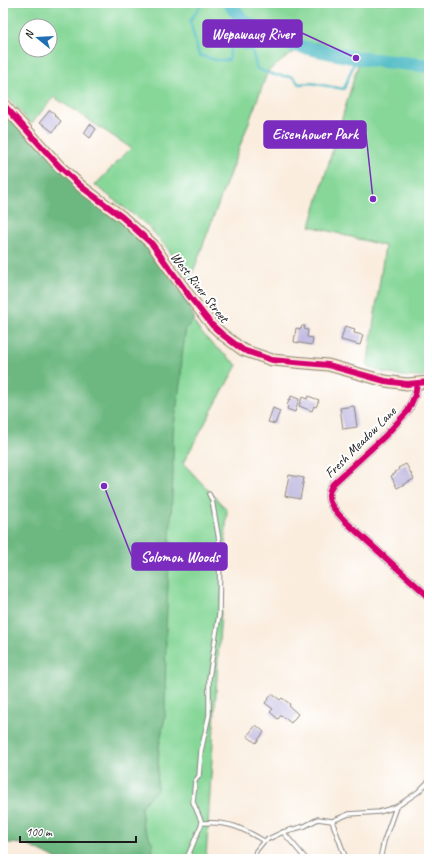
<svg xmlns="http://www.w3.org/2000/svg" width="432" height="862" viewBox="0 0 432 862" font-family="Caveat,sans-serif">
	<rect width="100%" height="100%" fill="#fff"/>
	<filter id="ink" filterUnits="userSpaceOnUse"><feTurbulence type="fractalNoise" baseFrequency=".025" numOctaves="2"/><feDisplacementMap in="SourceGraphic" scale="8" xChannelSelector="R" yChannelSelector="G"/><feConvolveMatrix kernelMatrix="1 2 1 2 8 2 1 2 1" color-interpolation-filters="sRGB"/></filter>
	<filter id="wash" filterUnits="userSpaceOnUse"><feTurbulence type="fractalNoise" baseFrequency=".012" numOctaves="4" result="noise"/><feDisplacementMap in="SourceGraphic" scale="16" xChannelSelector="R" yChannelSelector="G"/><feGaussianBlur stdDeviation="0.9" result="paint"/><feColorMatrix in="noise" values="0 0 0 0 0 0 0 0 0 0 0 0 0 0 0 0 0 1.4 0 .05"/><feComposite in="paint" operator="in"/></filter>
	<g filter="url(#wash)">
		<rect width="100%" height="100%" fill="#faedde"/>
		<path fill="#86d798" stroke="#517a5a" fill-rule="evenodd" d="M3,3h426v372c-19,5 -43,-1 -62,-8l18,-121 -75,-20 49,-165 -14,-3 -18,-13 -5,-2h-9l-11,3 -34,25 -78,209 -22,-31 -20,-23 -53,-41 36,-37 -77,-51 -23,27 -28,-32zM26,26h24v24h-24z
			M3,118l153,151 44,62 11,12 26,22 -54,98 44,47 -21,349h-119z"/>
		<path fill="#6cb880" stroke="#446a4e" d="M3,110l136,126 24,31 23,33 9,19 -9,9 -4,28 -1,21 -8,56v40l-7,157 -1,87 -6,30 -2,43 -16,16 2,20 10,18 -1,15h-96l-31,-15 -22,-1z"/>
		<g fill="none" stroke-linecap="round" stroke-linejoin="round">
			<path stroke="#4bb9c4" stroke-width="2.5" d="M200,3l1,2 -11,16 9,34 17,5h13l2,-14 21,4 5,19 18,6 18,2 6,7 12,-1 33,6 12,-31"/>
			<path stroke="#4bb9c4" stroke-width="14" d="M229,3l15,19 44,22 68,14 73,8"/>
		</g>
		<g id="blocks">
			<path fill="#b8b0dd" d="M50,110l5,4 -1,1 7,6 -8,11 -13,-10z
				M90,124l6,5 -6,9 -6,-5z
				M302,326h3l-1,3 4,1 -1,7 6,1 -1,7 -18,-3 2,-14 5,1z
				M345,326l10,3 -1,4 9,2 -3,10 -19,-5z
				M291,396l8,3 -4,13 -8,-3 1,-3 -1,-1 2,-4h-1v-2l2,1z
				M308,396l11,4 -3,7 -2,-1 -2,5 -13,-5 3,-9 5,2z
				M354,406l3,21 -14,2 -3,-21z
				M273,408l7,3 -5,13 -7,-2z
				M406,464l8,15 -17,9 -6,-12 5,-3 -1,-1 4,-2 -1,-2z
				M289,475l15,3 -4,21 -15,-3z
				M272,694l8,6 2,-2 8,6 -1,2 9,8 -7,9 -10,-8 -3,4 -8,-7 3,-3 -8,-6z
				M256,725l8,7 -8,11 -9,-7z"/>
		</g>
	</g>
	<g filter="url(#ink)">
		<use href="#blocks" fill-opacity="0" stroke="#8b847d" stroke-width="1"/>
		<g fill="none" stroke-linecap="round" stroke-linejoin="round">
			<g stroke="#8b847d" stroke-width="5.5">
				<path id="lane" d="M332,821l14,38
					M202,823c27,-2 40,5 62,18
					M283,832l23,27
					M187,858l15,-35 -9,-21 2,-21 4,-5 2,-25 8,-36v-37l10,-63 1,-69 -8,-46 -3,-6
					M254,859l2,-8 8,-10 19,-9 22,-6 13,-7 14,2 17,-7 30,-2 17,-5 22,-15 11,-11
					M380,859l4,-18 12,-34"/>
			</g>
			<g stroke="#8b847d" stroke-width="9">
				<path id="street" d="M417,384l-2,11 -7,16 -23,25 -52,48c-11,17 2,26 13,38l83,75"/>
			</g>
			<g stroke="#8b847d" stroke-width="13">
				<path id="secondary" d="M3,104l56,62 24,22 39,29 30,27 38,53 22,28 11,10 20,15 29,10 56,5 57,16 22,3 22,-2"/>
			</g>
			<use href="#lane" stroke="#fff" stroke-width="3.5"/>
			<use href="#street" stroke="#fff" stroke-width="7"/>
			<use href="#secondary" stroke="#fae7c3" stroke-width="11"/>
			<g stroke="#fff" stroke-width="8">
				<path id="cycleway" d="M3,104l56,62 24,22 39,29 30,27 38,53 22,28 11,10 20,15 29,10 56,5 57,16 22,3 22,-2
					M417,384l-2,11 -7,16 -23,25 -52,48c-11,17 2,26 13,38l83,75"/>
			</g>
			<use href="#cycleway" stroke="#d6006c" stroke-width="6"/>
		</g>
	</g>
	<g text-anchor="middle" stroke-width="4" stroke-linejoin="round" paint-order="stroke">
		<g font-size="14" fill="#1c1c1c" stroke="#fff">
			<text transform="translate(200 287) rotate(52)" y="5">West River Street</text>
			<text transform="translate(360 442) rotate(-45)" y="5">Fresh Meadow Lane</text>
		</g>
	</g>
	<path fill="none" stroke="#7b2cbf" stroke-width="1.5" d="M356 58L302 33M373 199L366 134M104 486L132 557"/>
	<g fill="#7b2cbf" stroke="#fff" stroke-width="1.5">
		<circle cx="356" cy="58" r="4"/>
		<circle cx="373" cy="199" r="4"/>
		<circle cx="104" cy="486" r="4"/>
	</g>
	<g fill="#7b2cbf" stroke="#7b2cbf" stroke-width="1.5">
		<rect x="203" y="20" width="99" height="27" rx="4"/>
		<rect x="264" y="121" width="102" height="27" rx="4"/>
		<rect x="132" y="543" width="95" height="27" rx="4"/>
	</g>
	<g font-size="15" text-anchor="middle" font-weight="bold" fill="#fff">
		<text x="253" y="39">Wepawaug River</text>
		<text x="315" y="139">Eisenhower Park</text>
		<text x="180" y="562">Solomon Woods</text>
	</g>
	<rect width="432" height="862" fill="none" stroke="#fff" stroke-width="16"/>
	<g transform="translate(38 38) rotate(288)"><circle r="19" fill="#ffffff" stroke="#a4a4a4"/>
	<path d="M0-3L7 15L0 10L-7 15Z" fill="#1f6fb2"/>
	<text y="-6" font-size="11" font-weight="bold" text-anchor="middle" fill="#1c1c1c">N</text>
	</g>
	<path d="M20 836v6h116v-6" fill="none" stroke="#1c1c1c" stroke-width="2"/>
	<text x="26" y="836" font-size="12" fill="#1c1c1c" stroke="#ffffff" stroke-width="3" paint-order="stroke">100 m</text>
</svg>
